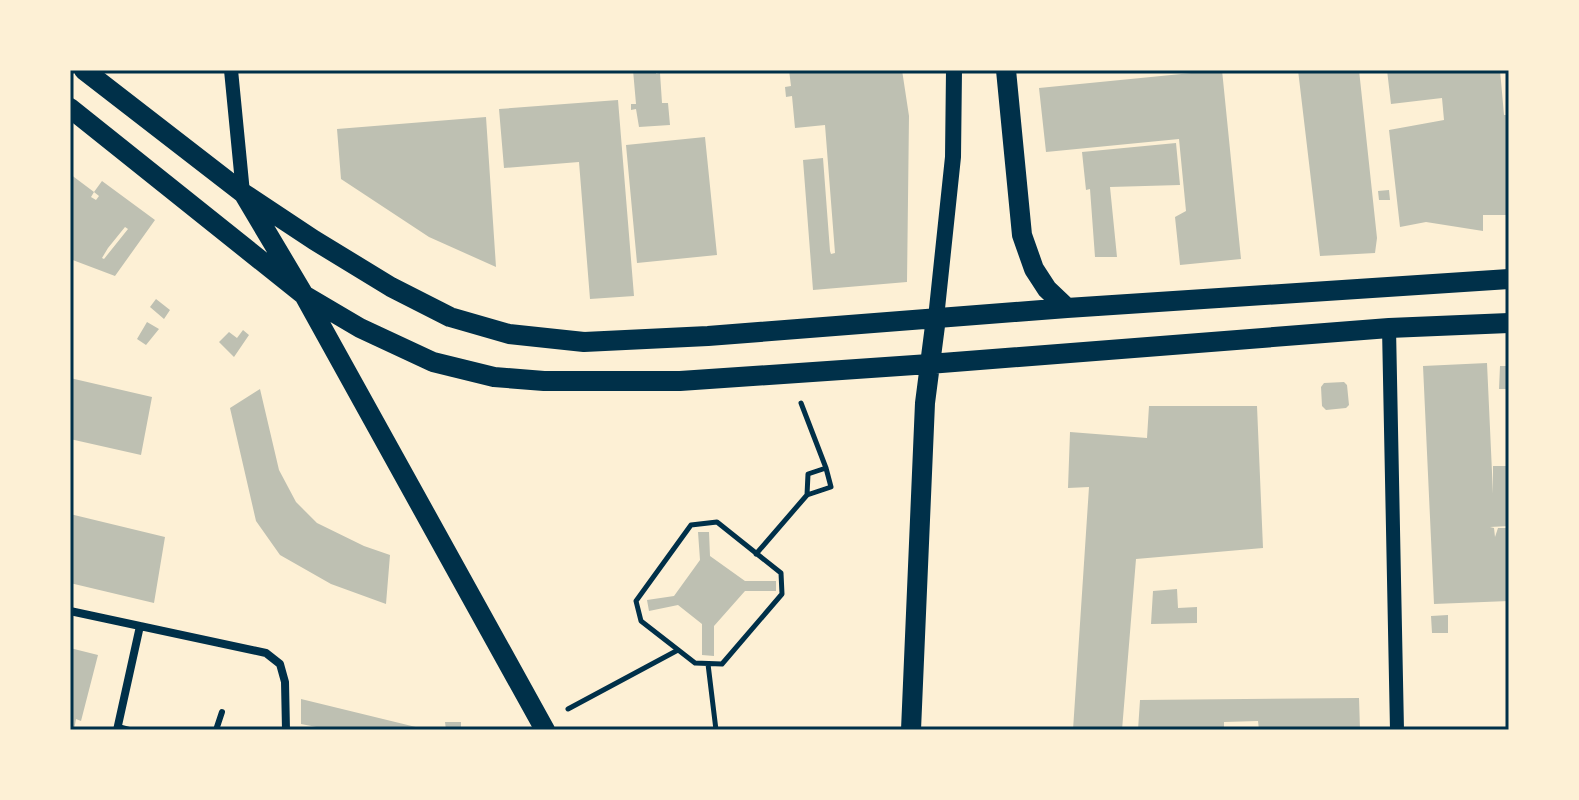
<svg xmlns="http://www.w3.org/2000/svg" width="1579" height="800" viewBox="0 0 1579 800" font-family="Figtree,sans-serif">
	<rect width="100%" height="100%" fill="#fdf0d5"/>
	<path fill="#bec0b2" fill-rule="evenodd" d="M633,70h23v4l4,-1 2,30h6l2,22 -31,2 -3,-18 -5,1v-6h5z
		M789,70h113l7,46 -2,166 -94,8 -10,-130 20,-2 7,93 1,3 4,-1 -10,-128 -30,3 -3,-32 -6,1 -1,-10 6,-1z
		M1222,70l19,189 -61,6 -5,-48 11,-6 -7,-72 -133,13 -7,-64z
		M1298,70h61l18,168 -2,15 -55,3z
		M1387,70h113l4,45h5v100h-26v16l-57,-9 -26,5 -11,-97 55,-10 -2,-22 -51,6z
		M618,100l16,196 -44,3 -11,-137 -75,6 -5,-59z
		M486,117l10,150 -67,-30 -88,-58 -4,-50z
		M705,137l12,118 -80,8 -11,-118z
		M1176,143l4,42 -70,2 7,70h-22l-5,-68 -4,1 -4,-38z
		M70,174l24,18 -3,5 5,3 3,-4 -5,-4 8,-11 53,39 -40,56 -45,-17v-30l3,-4 -3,-3zM125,227l3,2 -24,30 -2,-1 6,-10z
		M1389,190l1,10h-11l-1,-9z
		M156,299l14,11 -6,9 -14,-12z
		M147,322l12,7 -13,16 -9,-6z
		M243,330l6,5 -15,22 -15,-15 10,-10 8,6z
		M1487,363l6,131v-28h16v60l-19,1 4,1 1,9 3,-9h11v73l-75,3 -11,-238z
		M1500,366h9v23h-10z
		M70,378l82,19 -11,58 -71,-16z
		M1344,382l3,3 2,20 -3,3 -20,2 -4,-4 -1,-19 3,-4z
		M260,389l19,81 17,32 21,21 47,23 26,9 -4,49 -55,-20 -51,-29 -24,-34 -26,-113z
		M1149,406h108l6,142 -127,11 -14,171h-49l16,-243 -21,1 2,-56 77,6z
		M70,514l95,23 -11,66 -84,-20z
		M698,532h11l1,24 35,25h31v10h-31l-31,35v30l-12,-1v-31l-24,-19 -29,6 -2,-11 27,-4 26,-36z
		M1177,589l1,19 19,-1v16l-46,1 2,-33z
		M1448,615v18h-16l-1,-17z
		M70,648l28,7 -17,66 -5,-2 -2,11h-4z
		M1359,698l1,32h-101l-1,-9 -34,1v5h5v3h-91l2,-30z
		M301,699l123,30 -1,1h-91l-31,-6z
		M445,722h16v8h-15z"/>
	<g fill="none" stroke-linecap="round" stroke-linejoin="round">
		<path stroke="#003049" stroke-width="5" d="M801,403l25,65
			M717,522l64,51 1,21 -60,70 -27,-1 -54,-42 -5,-20 55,-76z
			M756,554l51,-59 1,-21 18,-6 5,19 -24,8
			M708,664l8,66
			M568,709l110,-59"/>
		<path stroke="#003049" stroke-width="6" d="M118,727l11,3
			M216,730l6,-18"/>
		<path stroke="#003049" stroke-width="8" d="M70,611l196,42 14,11 5,18 1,48
			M117,730l23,-104"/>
		<path stroke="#003049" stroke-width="14" d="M231,70l12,123
			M1389,328l8,402"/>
		<path stroke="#003049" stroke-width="16" d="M936,318l17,-161 1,-87"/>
		<path stroke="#003049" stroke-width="20" d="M84,70l159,123 71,47 77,47 59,30 59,17 75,8 124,-6 359,-28 442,-29
			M1006,70l16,165 12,34 13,20 20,19
			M70,108l234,187 56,33 73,34 61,15 50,4h136l249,-17 460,-36 120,-5
			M245,196l59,99 241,435
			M911,730l14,-327 11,-85"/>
	</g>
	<rect width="1579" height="800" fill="none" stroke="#fdf0d5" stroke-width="144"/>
	<rect x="72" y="72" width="1435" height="656" fill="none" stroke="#003049" stroke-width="3"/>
</svg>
